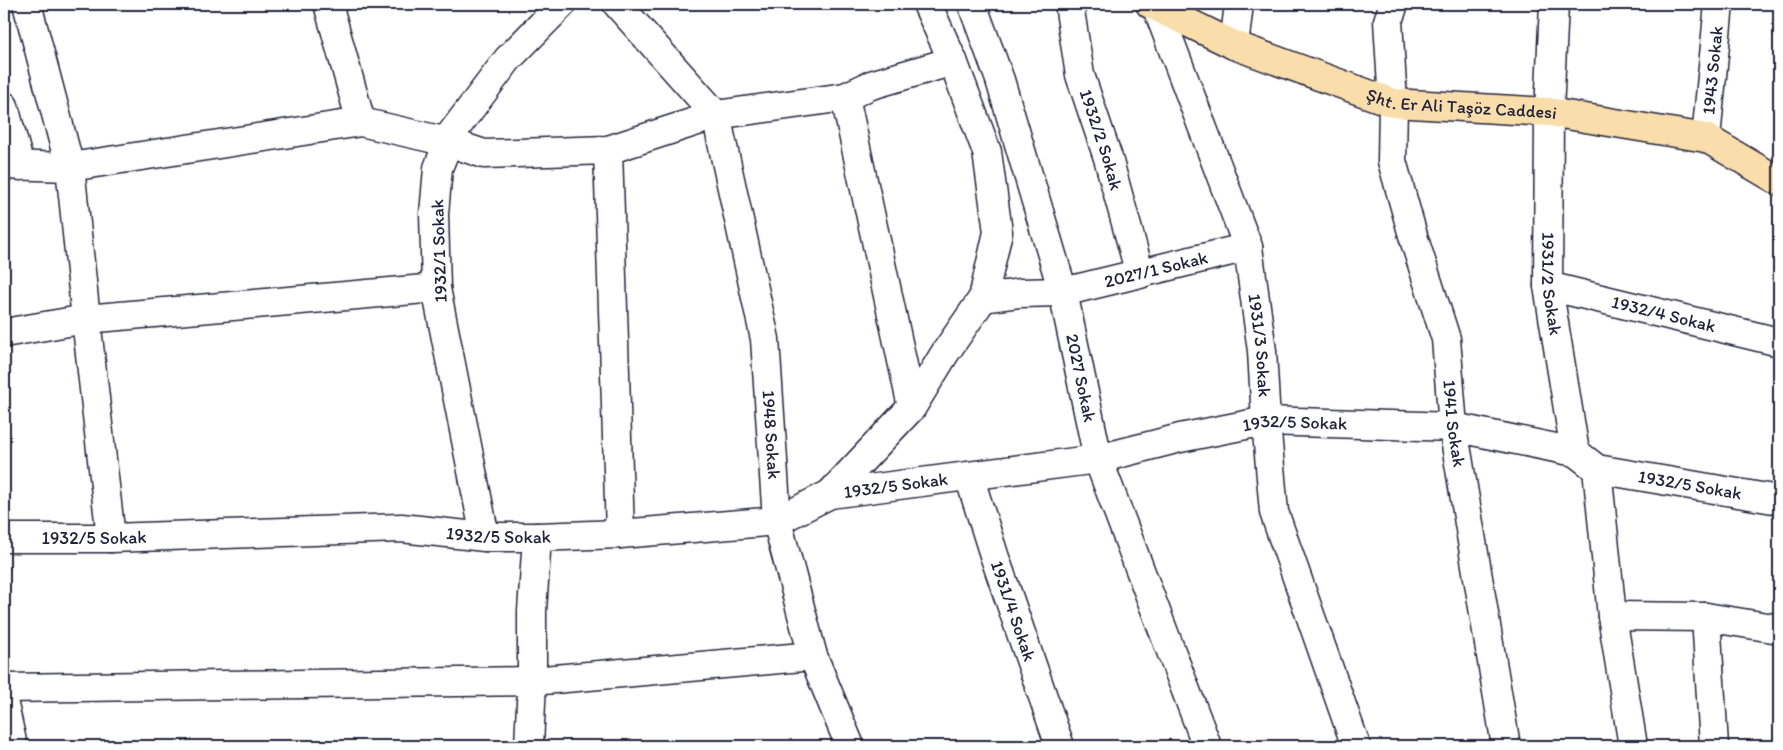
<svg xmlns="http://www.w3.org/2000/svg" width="1783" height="750" viewBox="0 0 1783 750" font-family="Itim,sans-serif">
	<rect width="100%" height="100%" fill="#fff"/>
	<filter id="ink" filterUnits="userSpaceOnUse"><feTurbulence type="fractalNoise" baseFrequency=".02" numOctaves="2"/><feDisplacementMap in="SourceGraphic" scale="10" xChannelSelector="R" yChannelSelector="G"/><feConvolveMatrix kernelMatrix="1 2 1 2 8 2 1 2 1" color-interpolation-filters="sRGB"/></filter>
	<g filter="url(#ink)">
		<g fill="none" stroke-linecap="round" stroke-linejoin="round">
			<g stroke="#22223b" stroke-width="31">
				<g id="minor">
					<path d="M27,4l43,163 16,152 25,219"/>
					<path d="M328,4l33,118"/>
					<path id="s1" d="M617,4l99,111 49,224 12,182 36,135 37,90"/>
					<path id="s2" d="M972,4l28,76 63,212 35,167 109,287"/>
					<path id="s3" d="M1069,4l11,71 28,83 32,116"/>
					<path id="s4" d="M1394,4l-6,17 5,82 -1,58 22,78 32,100 7,88 53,319"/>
					<path id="s5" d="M1554,4l-5,108 -1,174 27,166"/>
					<path id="s6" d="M1156,5l92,242 14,104 4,70 8,91 82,234"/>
					<path d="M1234,45l5,-41"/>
					<path d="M845,97l67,310"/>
					<path d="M4,106l16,60"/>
					<path id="s7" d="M1706,138l13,-134"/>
					<path d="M608,150l12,384"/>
					<path d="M4,165l66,2 291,-45 87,20 36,12 124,-4 108,-35 129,-18 26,-12 82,-24"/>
					<path id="s8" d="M1548,286l231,56"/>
					<path id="s9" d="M983,298l37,-5 43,-1 185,-45"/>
					<path d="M4,333l82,-14 350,-31"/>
					<path d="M1597,469l15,147 21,130"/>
					<path id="s10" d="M969,476l25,79 66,191"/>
					<path d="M830,494l82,-87 33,-54 38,-55 15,-66 -11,-80 -34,-91 -26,-57"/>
					<path d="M485,537l-49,-249 -2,-74 4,-46 14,-35 56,-74 54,-55"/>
					<path id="s11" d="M4,538h107l290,-10 84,9h52l83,-3 157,-13 53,-27 268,-35 82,-21 86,-17 187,6 122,25 22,17 182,31"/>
					<path d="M1612,616l94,1 73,12"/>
					<path d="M1706,617l8,129"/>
					<path d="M4,688l528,-7 281,-25"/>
					<path d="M4,705l9,41"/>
					<path d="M529,746l3,-65v-70l5,-74"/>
				</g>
			</g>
			<g stroke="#22223b" stroke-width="31">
				<g id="major">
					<path id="s12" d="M1150,4l84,41 159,58 156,9 157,26 73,43"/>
				</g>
			</g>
			<use href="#minor" stroke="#fff" stroke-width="28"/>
			<use href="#major" stroke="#f9deab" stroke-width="28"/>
		</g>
	</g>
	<g text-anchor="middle" stroke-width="4.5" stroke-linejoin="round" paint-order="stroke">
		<g font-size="18" fill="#22223b" stroke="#fff">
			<text dy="6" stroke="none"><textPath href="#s7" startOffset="68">1943 Sokak</textPath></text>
			<text dy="6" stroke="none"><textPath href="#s12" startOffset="331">Şht. Er Ali Taşöz Caddesi</textPath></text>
			<text dy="6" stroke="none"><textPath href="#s3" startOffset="140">1932/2 Sokak</textPath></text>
			<text transform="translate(439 251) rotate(-92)" y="6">1932/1 Sokak</text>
			<text dy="6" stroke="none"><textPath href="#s9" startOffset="176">2027/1 Sokak</textPath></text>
			<text dy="6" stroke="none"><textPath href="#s5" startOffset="280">1931/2 Sokak</textPath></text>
			<text dy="6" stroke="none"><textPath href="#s8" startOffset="119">1932/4 Sokak</textPath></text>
			<text dy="6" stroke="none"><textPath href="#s6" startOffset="358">1931/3 Sokak</textPath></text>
			<text dy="6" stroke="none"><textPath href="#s2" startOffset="390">2027 Sokak</textPath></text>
			<text dy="6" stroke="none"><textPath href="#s4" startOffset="429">1941 Sokak</textPath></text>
			<text dy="6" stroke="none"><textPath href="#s11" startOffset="1305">1932/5 Sokak</textPath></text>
			<text dy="6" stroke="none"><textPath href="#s1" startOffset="474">1948 Sokak</textPath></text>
			<text dy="6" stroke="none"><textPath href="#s11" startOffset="1710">1932/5 Sokak</textPath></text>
			<text dy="6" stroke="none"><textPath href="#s11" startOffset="900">1932/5 Sokak</textPath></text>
			<text dy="6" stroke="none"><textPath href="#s11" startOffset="495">1932/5 Sokak</textPath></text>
			<text dy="6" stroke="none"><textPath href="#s11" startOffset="90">1932/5 Sokak</textPath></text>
			<text dy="6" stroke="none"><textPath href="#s10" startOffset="142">1931/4 Sokak</textPath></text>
		</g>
	</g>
	<rect width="1783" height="750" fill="none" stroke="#fff" stroke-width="20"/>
	<rect x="10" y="10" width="1763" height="730" fill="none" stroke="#22223b" stroke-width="2" filter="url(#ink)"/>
</svg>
